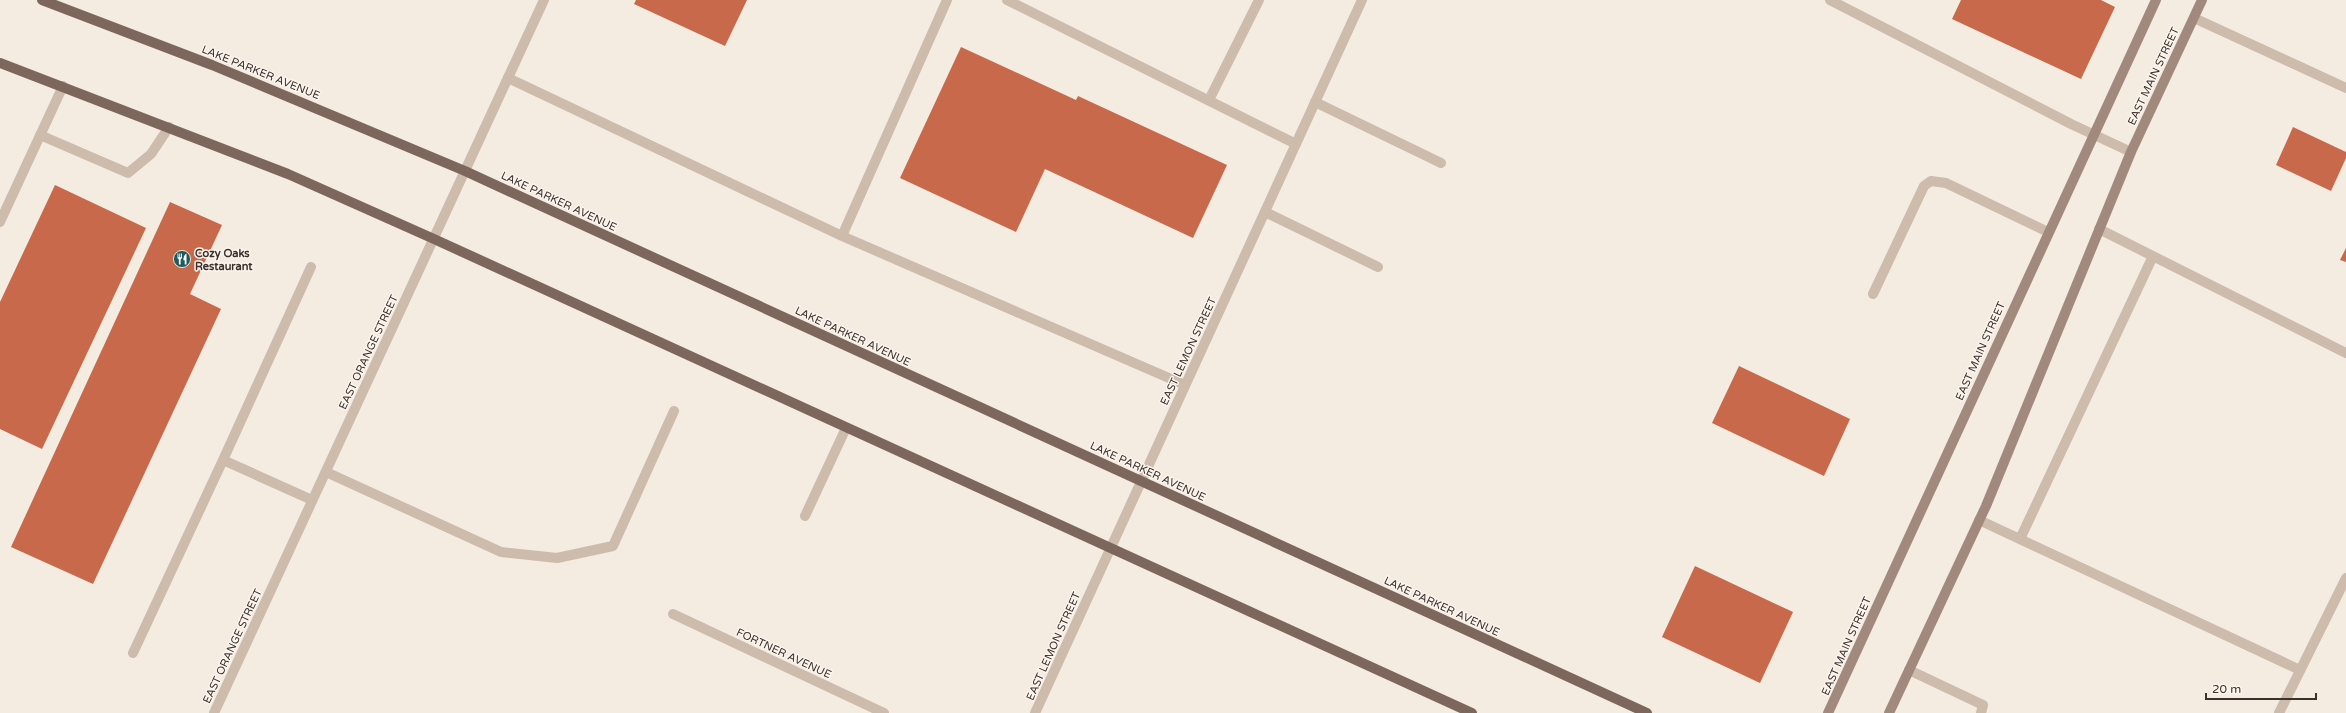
<svg xmlns="http://www.w3.org/2000/svg" width="2346" height="713" viewBox="0 0 2346 713" font-family="'Varela Round',sans-serif">
	<rect width="100%" height="100%" fill="#f4ebe1"/>
	<path fill="#c8694b" d="M636,0h111l-22,46 -91,-42z
		M1961,0h140l14,7 -34,72 -129,-60z
		M961,47l115,53 2,-4 149,69 -34,73 -148,-69 -29,63 -116,-54z
		M2293,127l53,25v6l-15,33 -55,-26z
		M55,185l91,43 -104,221 -42,-20v-127z
		M170,202l52,23 -32,69 31,15 -128,275 -82,-37z
		M2346,248v14l-6,-2z
		M1739,366l111,53 -26,57 -112,-53z
		M1695,566l98,46 -33,71 -98,-46z"/>
	<g fill="none" stroke-linecap="round" stroke-linejoin="round">
		<path stroke="#cdbbac" stroke-width="10" d="M947,0l-105,236 343,149
			M1007,0l289,144
			M1830,0l241,124 60,28
			M2194,18l152,70
			M508,78l334,158
			M1209,100l50,-100
			M1315,102l126,61
			M40,135l88,38 23,-19 18,-27
			M1265,212l113,55
			M0,222l63,-136
			M2099,229l247,124
			M311,267l-88,193 89,40
			M1873,294l51,-108 7,-5 15,2 102,49
			M326,472l175,80 56,6 56,-12 61,-135
			M805,516l41,-88
			M1979,520l321,150
			M2020,539l133,-283
			M133,653l90,-193
			M1909,670l74,35 -2,8
			M2279,713l67,-135"/>
		<path stroke="#cdbbac" stroke-width="10" d="M673,614l211,99
			M214,713l330,-713
			M1035,713l327,-713"/>
		<path stroke="#a18a7d" stroke-width="10" d="M1828,713l328,-713
			M1889,713l97,-207 145,-354 71,-152"/>
		<path stroke="#7d675c" stroke-width="10" d="M42,0l170,65 253,106 1182,542
			M0,63l288,111 146,65 1038,474"/>
	</g>
	<defs>
		<g id="restaurant-disc" transform="scale(0.9)"><circle r="9.5" fill="#1f5a5e" stroke="#fbf5ee"/><path d="M-5-6h1v4h1v-4h1v4h1v-4h1v5L-1.5 .5V6h-2V.5L-5-1ZM5-6V6H3V1.5H1.5Q1.5-4 5-6Z" fill="#fff"/></g>
	</defs>
	<g fill-rule="evenodd">
		<use href="#restaurant-disc" x="182" y="259"/>
	</g>
	<g text-anchor="middle" stroke-width="3" stroke-linejoin="round" paint-order="stroke">
		<g font-size="11" fill="#3b302b" stroke="#fbf5ee">
			<text transform="translate(261 72) rotate(22)" y="4">LAKE PARKER AVENUE</text>
			<text transform="translate(2153 76) rotate(-65)" y="4">EAST MAIN STREET</text>
			<text transform="translate(559 201) rotate(25)" y="4">LAKE PARKER AVENUE</text>
			<text transform="translate(853 336) rotate(25)" y="4">LAKE PARKER AVENUE</text>
			<text transform="translate(1188 351) rotate(-65)" y="4">EAST LEMON STREET</text>
			<text transform="translate(1980 351) rotate(-66)" y="4">EAST MAIN STREET</text>
			<text transform="translate(368 352) rotate(-65)" y="4">EAST ORANGE STREET</text>
			<text transform="translate(1148 471) rotate(25)" y="4">LAKE PARKER AVENUE</text>
			<text transform="translate(1442 606) rotate(25)" y="4">LAKE PARKER AVENUE</text>
			<text transform="translate(232 646) rotate(-65)" y="4">EAST ORANGE STREET</text>
			<text transform="translate(1053 646) rotate(-66)" y="4">EAST LEMON STREET</text>
			<text transform="translate(1846 646) rotate(-66)" y="4">EAST MAIN STREET</text>
			<text transform="translate(784 653) rotate(25)" y="4">FORTNER AVENUE</text>
		</g>
		<g font-size="11" font-weight="bold" fill="#3b302b" stroke="#fbf5ee" text-anchor="start">
			<text x="195" y="257">Cozy Oaks<tspan x="195" dy="13">Restaurant</tspan></text>
		</g>
	</g>
	<path d="M2206 693v6h110v-6" fill="none" stroke="#3b302b" stroke-width="2"/>
	<text x="2212" y="693" font-size="12" fill="#3b302b" stroke="#fbf5ee" stroke-width="3" paint-order="stroke">20 m</text>
</svg>
